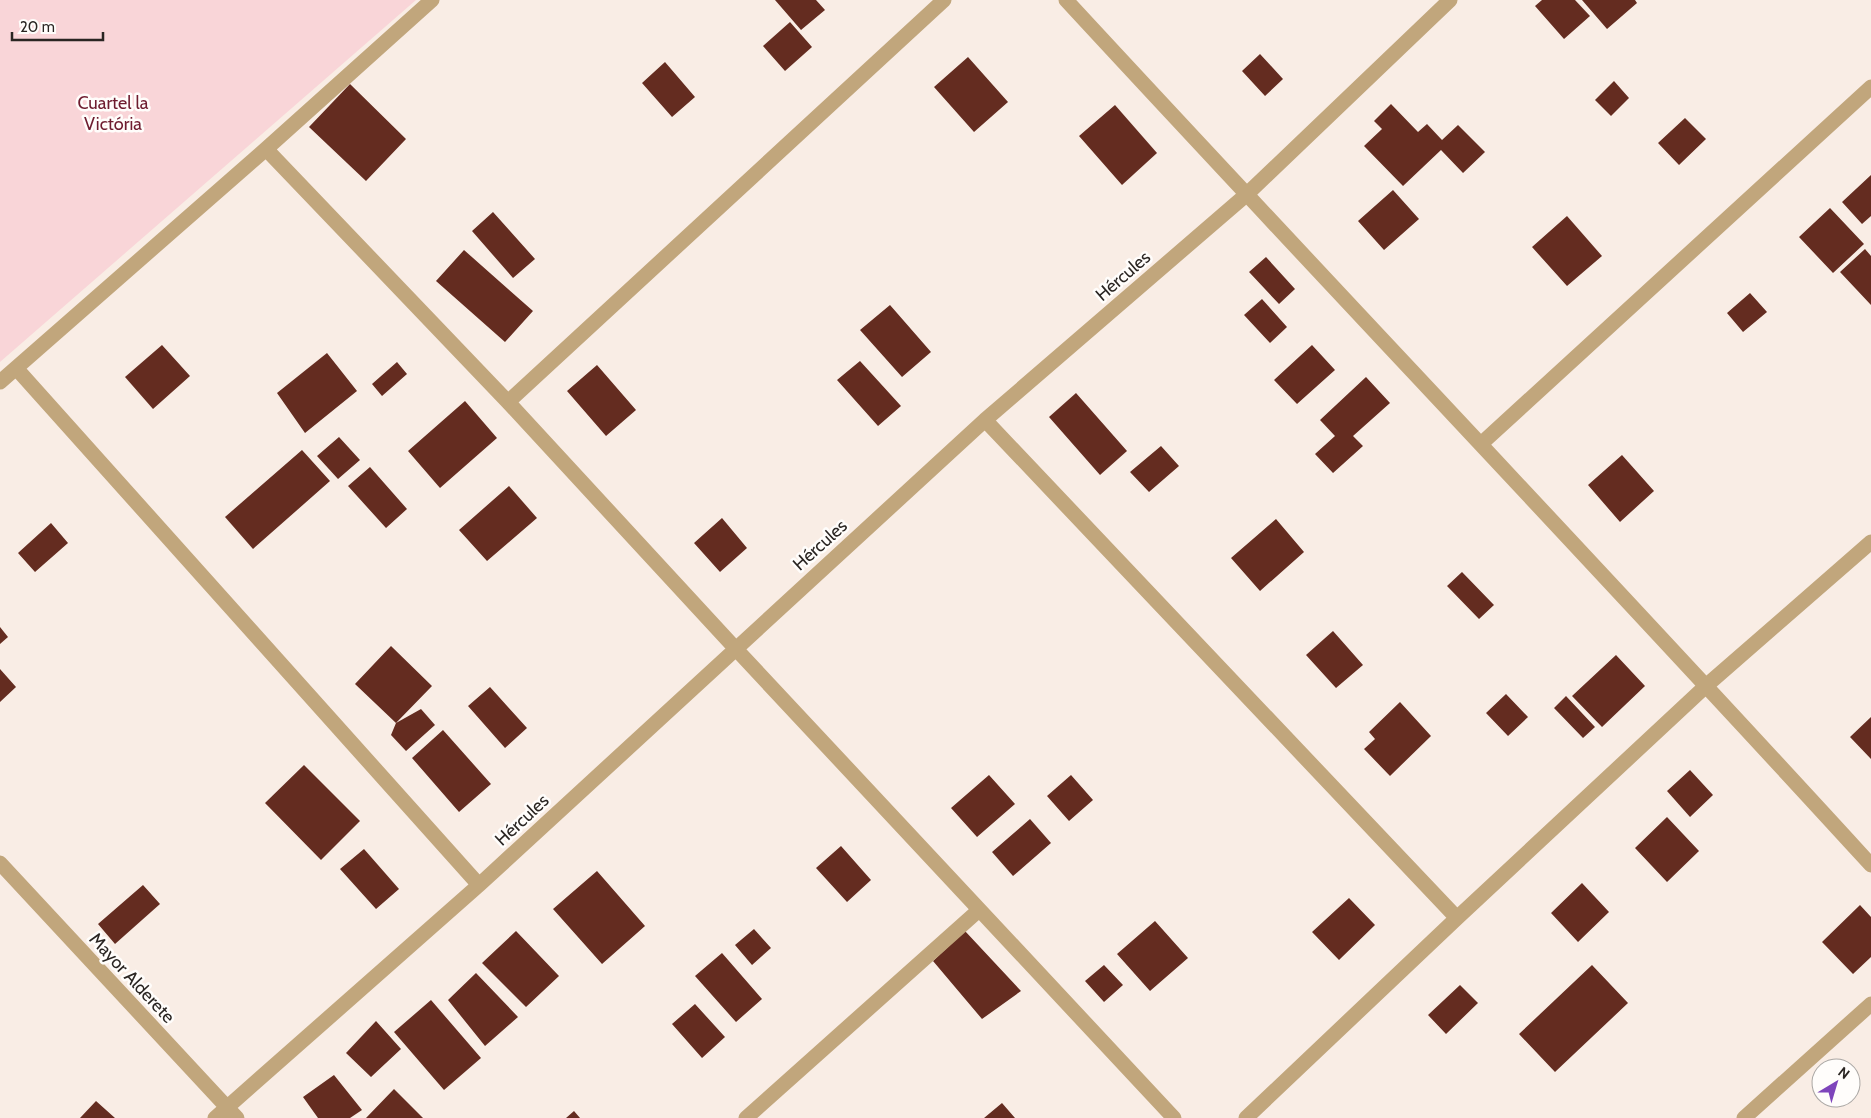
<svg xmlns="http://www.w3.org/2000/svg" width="1871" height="1118" viewBox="0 0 1871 1118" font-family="Cabin,sans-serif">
	<rect width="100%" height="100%" fill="#f9ede5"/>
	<path fill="#f9d5d8" d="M0,0h416l-416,362z"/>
	<path fill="#642c20" d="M775,0h41l9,10 -24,20z
		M1542,0h33l15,16 -26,23 -29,-33z
		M1582,0h53l2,3 -30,26z
		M790,22l22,25 -27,24 -22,-25z
		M1260,54l23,25 -18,17 -23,-25z
		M968,57l40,45 -34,30 -40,-45z
		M665,62l30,35 -23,20 -30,-34z
		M1614,81l15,17 -18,18 -16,-16z
		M350,84l56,55 -40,42 -57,-54z
		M1391,104l27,28 9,-8 15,16 16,-15 27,27 -22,21 -22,-23 -38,36 -39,-40 18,-17 -8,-8z
		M1115,105l42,48 -35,32 -43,-49z
		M1685,118l21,21 -27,26 -21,-22z
		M1871,175v41l-9,8 -20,-22z
		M1393,190l26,29 -35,31 -26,-29z
		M1830,208l34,36 -31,29 -34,-36z
		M493,212l42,47 -22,19 -41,-47z
		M1567,216l35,40 -35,30 -35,-39z
		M1865,249l6,7v49l-31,-33z
		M464,250l69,61 -28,31 -69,-61z
		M1266,257l29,32 -16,15 -30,-32z
		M1750,293l17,19 -24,20 -16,-19z
		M1262,299l25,28 -17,16 -26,-28z
		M890,305l41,47 -29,25 -42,-47z
		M162,345l28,31 -37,33 -28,-32z
		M1312,345l23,25 -38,34 -23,-24z
		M327,353l30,38 -52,42 -28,-40z
		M860,361l41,45 -23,20 -41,-46z
		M397,362l10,12 -25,22 -10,-12z
		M597,365l39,45 -30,26 -39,-45z
		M1366,377l24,26 -37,33 10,10 -30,27 -18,-19 20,-18 -15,-16z
		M1076,393l51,58 -27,24 -51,-58z
		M465,401l32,37 -57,50 -32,-37z
		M339,437l21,23 -22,19 -21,-23z
		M1161,446l18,20 -30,26 -19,-20z
		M302,450l28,31 -77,68 -28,-32z
		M1622,455l32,36 -34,31 -32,-37z
		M370,467l37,42 -21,19 -38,-42z
		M509,486l28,32 -50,43 -28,-31z
		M722,518l25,30 -27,24 -26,-29z
		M1276,519l28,33 -44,39 -29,-33z
		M51,523l17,20 -33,29 -17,-19z
		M1462,572l32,33 -15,14 -32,-33z
		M0,627l8,10 -8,7z
		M1333,631l30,34 -27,23 -30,-33z
		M391,646l41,40 -36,37 -41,-39z
		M1616,655l29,31 -43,41 -30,-31z
		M0,669l16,18 -16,15z
		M490,687l37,41 -22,20 -37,-42z
		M1506,694l22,23 -20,19 -22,-23z
		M1566,696l29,31 -12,11 -29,-30z
		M1400,702l31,34 -41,40 -26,-27 11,-10 -6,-7z
		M421,709l14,16 -29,26 -15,-16 5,-12z
		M1871,717v42l-21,-22z
		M443,730l48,54 -32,28 -47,-54z
		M304,765l56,56 -39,39 -56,-57z
		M1690,770l23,25 -23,22 -23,-26z
		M989,775l26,29 -38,33 -26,-29z
		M1071,775l22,25 -24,21 -22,-25z
		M1667,817l32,34 -32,31 -32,-34z
		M1030,819l21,24 -38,33 -21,-24z
		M841,846l30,34 -24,22 -31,-34z
		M364,849l35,40 -23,20 -36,-40z
		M597,871l48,55 -43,38 -49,-55z
		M1582,883l27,29 -31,30 -27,-29z
		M143,885l17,19 -45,40 -17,-20z
		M1349,898l26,27 -36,35 -27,-28z
		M1860,905l11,12v40l-18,17 -31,-32z
		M1155,921l33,37 -38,33 -33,-37z
		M754,929l17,19 -19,17 -17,-20z
		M516,931l43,45 -33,31 -44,-44z
		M965,931l56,60 -39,28 -49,-58z
		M722,953l40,46 -26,23 -41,-46z
		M1104,965l19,20 -19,17 -19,-21z
		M1592,965l36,38 -73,69 -36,-38z
		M476,973l42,44 -33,29 -37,-46z
		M1460,985l18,18 -32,31 -18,-19z
		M431,1000l50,58 -37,32 -50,-58z
		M695,1004l30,33 -23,21 -30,-34z
		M376,1021l25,28 -30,28 -25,-24z
		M334,1075l28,35 -12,8h-32l-15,-21z
		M394,1089l29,29h-57z
		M96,1101l19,17h-35z
		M1002,1103l13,15h-31z
		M574,1111l6,7h-14z"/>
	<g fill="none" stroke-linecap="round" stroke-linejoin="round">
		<path stroke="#c1a67c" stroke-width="15" d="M1066,0c267,289 539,574 805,865
			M266,149l242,253 227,246 439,470
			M16,368l463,517
			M0,382l266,-233 166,-149
			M508,402l436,-402
			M985,420l472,498
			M1482,443l389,-356
			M0,863l237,255
			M215,1118l264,-233 506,-465 261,-225 204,-195
			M746,1118l233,-208
			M1246,1118l211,-200 250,-233 164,-143
			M1744,1118l127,-114"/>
	</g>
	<g text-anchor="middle" stroke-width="5" stroke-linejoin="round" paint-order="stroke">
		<g font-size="18" fill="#6e1c2f" stroke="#fffdfb">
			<text x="113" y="109">Cuartel la<tspan x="113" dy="21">Victória</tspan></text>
		</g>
		<g font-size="18" fill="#2a2522" stroke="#fffdfb">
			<text transform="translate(1123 276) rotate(-41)" y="6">Hércules</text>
			<text transform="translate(820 545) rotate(-42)" y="6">Hércules</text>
			<text transform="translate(522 820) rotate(-43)" y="6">Hércules</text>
			<text transform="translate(132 978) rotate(47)" y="6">Mayor Alderete</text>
		</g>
	</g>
	<g transform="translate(1836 1083) rotate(38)"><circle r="24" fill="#fffdfb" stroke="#aaa7a4"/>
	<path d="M0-4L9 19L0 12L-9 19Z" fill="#7e44bb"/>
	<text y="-8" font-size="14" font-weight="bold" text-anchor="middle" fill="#2a2522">N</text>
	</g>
	<path d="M12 32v8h91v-8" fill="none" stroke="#2a2522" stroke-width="2.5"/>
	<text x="20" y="32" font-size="15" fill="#2a2522" stroke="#fffdfb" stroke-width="4" paint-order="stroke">20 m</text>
</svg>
